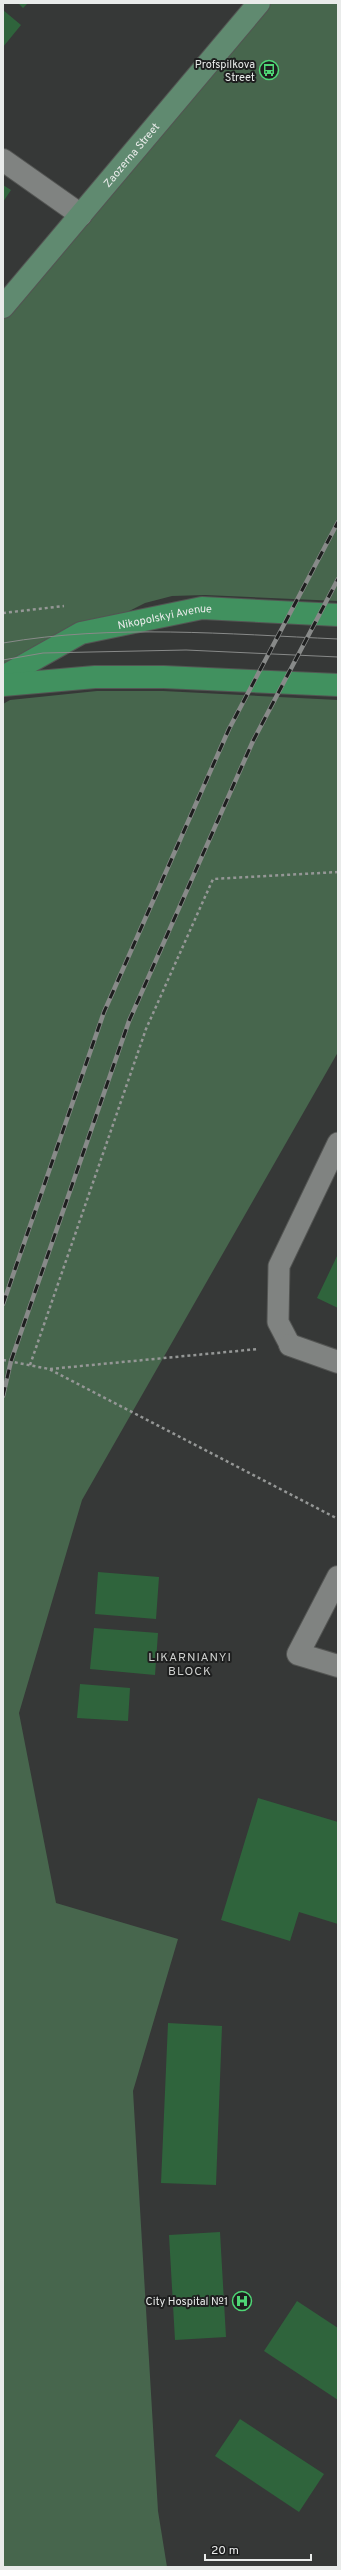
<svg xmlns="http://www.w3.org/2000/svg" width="341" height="2570" viewBox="0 0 341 2570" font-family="Overpass,sans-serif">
	<rect width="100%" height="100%" fill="#363837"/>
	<path fill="#47664d" d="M259,3h79v598l-133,-6 -33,1 -27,7 -142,72v-368z
		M97,691h66l175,9v352l-256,448 -63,213 37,190 122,36 -45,152 25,420 9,56h-164v-1863l7,-4z"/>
	<path fill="#2f643c" d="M18,3h10l-5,5z
		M3,10l18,15 -18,22z
		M3,185l8,5 -8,12z
		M338,1254v54l-21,-10z
		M98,1572l61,5 -3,42 -61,-5z
		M94,1628l64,5 -3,42 -65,-6z
		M80,1684l50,4 -2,33 -51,-3z
		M258,1798l80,24v102l-39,-12 -9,29 -69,-21z
		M168,2023l54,3 -6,159 -55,-2z
		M220,2232l6,105 -51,3 -6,-105z
		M297,2301l41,27v72l-74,-49z
		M240,2419l84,55 -25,38 -84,-56z"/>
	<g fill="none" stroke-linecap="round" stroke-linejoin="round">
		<g stroke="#535553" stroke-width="23">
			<path id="lane" d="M290,1345l-12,-23 1,-56 59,-123"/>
		</g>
		<g stroke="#535553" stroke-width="24">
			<path id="street" d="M3,160l78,55
				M290,1345l48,17
				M338,1577l-40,77 40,12"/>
		</g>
		<g stroke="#535553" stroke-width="24">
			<g id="secondary">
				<path id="s1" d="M3,307l256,-304"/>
			</g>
		</g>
		<g stroke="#535553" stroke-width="24">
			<g id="primary">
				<path id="s2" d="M3,677l78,-44 121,-25 136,7"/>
				<path d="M3,685l92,-8h69l174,8"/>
			</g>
		</g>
		<path stroke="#959796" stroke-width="2.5" stroke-dasharray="3 3" stroke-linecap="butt" d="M3,613l61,-7
			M3,1360l46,9 289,150
			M30,1365l116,-336 67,-150 125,-7
			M50,1369l208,-20"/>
		<use href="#lane" stroke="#808381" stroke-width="21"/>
		<use href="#street" stroke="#808381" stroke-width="22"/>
		<use href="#secondary" stroke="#608a70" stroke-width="22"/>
		<use href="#primary" stroke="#41915f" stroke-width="22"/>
		<path stroke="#888a89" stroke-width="1" d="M3,643c110,-19 224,-9 335,-4
			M3,660l40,-7 143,-3 152,7"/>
		<g stroke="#888a89" stroke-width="4.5">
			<path id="rail" d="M3,1304l101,-292 125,-283 109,-207
				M3,1396l8,-35 118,-340 124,-280 85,-162"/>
		</g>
		<use href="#rail" stroke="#1e1f1f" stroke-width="3" stroke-dasharray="9" stroke-linecap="butt"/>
	</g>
	<defs>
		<g id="bus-ring" transform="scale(1)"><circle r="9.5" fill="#1e1f1f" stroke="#4ed675" stroke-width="1.5"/><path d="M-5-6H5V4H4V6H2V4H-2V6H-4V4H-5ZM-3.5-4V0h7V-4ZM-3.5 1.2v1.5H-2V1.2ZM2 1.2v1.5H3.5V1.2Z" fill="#4ed675"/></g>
		<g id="hospital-ring" transform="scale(1)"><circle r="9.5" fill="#1e1f1f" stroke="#4ed675" stroke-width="1.5"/><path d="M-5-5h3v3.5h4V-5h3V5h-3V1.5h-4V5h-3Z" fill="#4ed675"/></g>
	</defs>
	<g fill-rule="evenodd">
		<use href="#bus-ring" x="269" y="70"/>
		<use href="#hospital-ring" x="242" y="2301"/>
	</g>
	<g text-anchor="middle" stroke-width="4" stroke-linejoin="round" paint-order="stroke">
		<g font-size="11" fill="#e9ebea" stroke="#1e1f1f" text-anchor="end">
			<text x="255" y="68">Profspilkova<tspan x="255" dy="13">Street</tspan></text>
			<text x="228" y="2305">City Hospital №1</text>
		</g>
		<g font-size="11" fill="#e9ebea" stroke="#1e1f1f">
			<text dy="4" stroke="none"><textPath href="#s1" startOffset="199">Zaozerna Street</textPath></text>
			<text dy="4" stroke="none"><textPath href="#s2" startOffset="175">Nikopolskyi Avenue</textPath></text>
		</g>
		<g font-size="12" letter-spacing="1" fill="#d0d2d0" stroke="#1e1f1f">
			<text x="190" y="1661">LIKARNIANYI<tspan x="190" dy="14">BLOCK</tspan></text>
		</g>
	</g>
	<rect width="341" height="2570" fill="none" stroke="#e9ebea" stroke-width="8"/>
	<path d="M205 2554v6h106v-6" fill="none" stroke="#e9ebea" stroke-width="2"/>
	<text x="211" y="2554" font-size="12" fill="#e9ebea" stroke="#1e1f1f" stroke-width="3" paint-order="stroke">20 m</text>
</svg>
